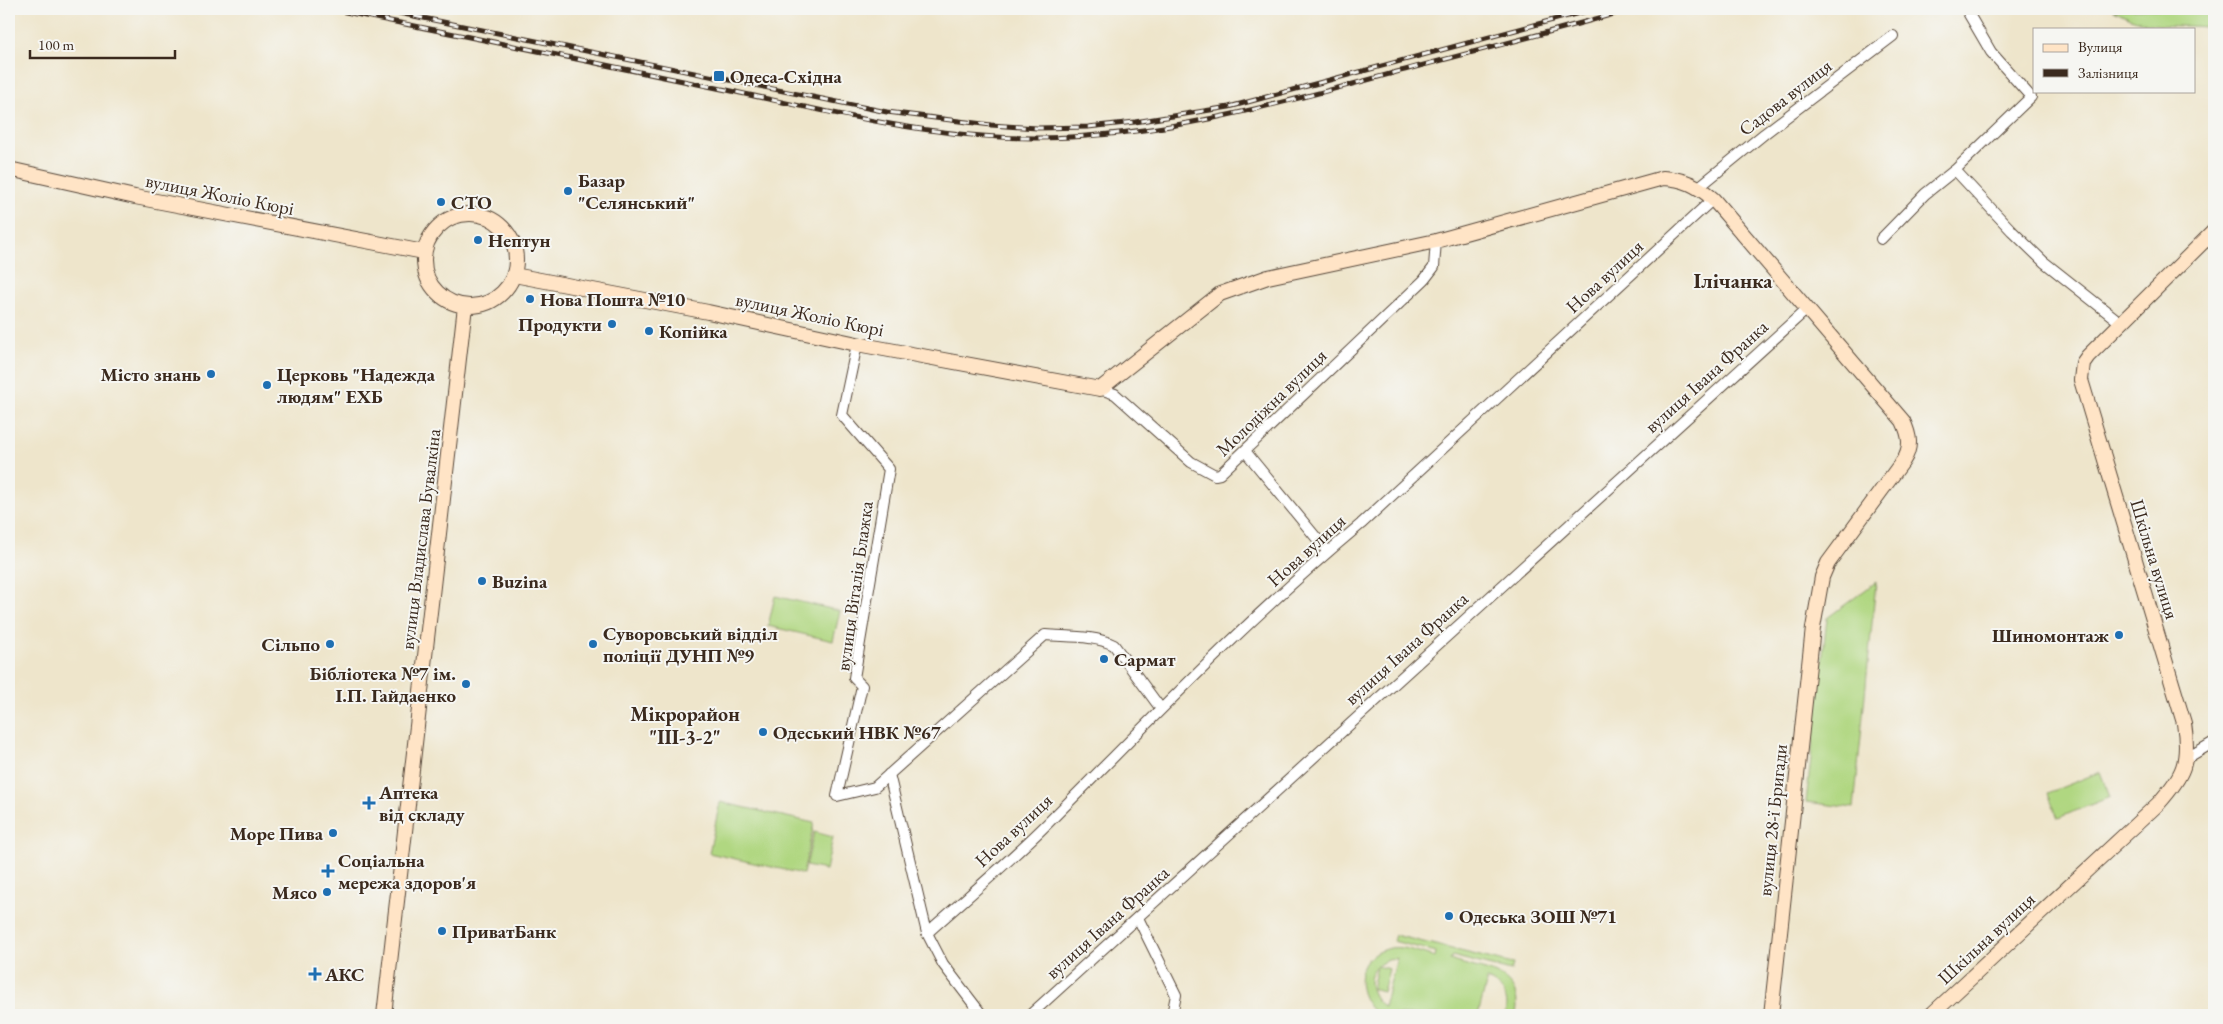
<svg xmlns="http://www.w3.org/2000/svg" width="2223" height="1024" viewBox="0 0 2223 1024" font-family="'EB Garamond',serif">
	<rect width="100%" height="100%" fill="#f6f6f2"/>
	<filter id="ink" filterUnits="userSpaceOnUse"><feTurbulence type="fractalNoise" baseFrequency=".02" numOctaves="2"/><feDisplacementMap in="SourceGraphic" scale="10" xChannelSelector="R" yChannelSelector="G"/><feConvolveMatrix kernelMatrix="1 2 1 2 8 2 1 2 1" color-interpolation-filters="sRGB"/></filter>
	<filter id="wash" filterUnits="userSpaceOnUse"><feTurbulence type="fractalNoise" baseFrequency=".0096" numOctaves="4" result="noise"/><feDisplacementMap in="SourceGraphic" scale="20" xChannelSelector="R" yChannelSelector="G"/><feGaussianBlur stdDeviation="1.12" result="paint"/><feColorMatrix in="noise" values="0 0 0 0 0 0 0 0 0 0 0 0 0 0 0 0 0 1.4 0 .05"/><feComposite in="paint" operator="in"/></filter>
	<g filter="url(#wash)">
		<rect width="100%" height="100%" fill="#eee5cb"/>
		<path fill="#b0d781" stroke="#768050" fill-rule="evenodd" d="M2112,9h102v19c-19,-3 -36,-1 -54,-3 -17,-1 -33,-8 -48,-16z
			M1876,582l-22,226 -48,-6 21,-184z
			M775,596l65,15 -7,30 -65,-15z
			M2100,772l10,25 -52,21 -10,-25z
			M720,802l94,21 -11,51 -94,-21z
			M814,832l19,5 -7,33 -20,-4z
			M1395,935l118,29 -2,7 -59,-15 -2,4c31,11 74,10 66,55h-11c6,-16 -3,-29 -18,-35l-9,35h-100c-24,-18 -26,-57 8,-66 15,-5 34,4 49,8l1,-5 -43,-11zM1397,958l-13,49c-13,-10 -20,-28 -7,-41l-5,23 11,3 6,-23 -12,-3 11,-7z"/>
	</g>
	<g filter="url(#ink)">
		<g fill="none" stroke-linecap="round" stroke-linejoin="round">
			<g stroke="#564638" stroke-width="12">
				<path id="street" d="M1967,11l24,41 40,45 -76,73 57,61 32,31 77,61
					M1699,187l65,-53 129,-98
					M1881,239l44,-45 30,-24
					M857,344l-15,71 47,54 -35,209 8,8 -25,110 38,-9 170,-152c22,2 49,0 69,10l47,64
					M1100,389l15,5 76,68 24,13 5,-1 204,-194 10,-13 2,-26
					M1245,451l83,101
					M2187,758l27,-16
					M889,774l38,159 16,31 39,51
					M1138,918l38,77 -4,20
					M927,933c41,-37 83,-72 121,-110 102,-102 202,-207 313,-299l352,-325
					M1030,1015l777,-706"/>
			</g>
			<g stroke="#564638" stroke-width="16">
				<path id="secondary" d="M9,169l126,28 289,55
					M424 260a46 46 0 1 1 92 0a46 46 0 1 1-92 0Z
					M514,275l194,37 149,32 243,45 120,-95 48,-17 168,-36 227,-63c21,1 34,7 50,21l190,222c7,15 9,26 0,40l-75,102 -6,14 -9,51 -42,387
					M384,1015l81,-709
					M1931,1015l227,-211c26,-29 32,-42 26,-81l-103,-343 2,-17 5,-7 126,-125"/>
			</g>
			<use href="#street" stroke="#fff" stroke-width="10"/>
			<use href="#secondary" stroke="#ffe4c6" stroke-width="14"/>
			<g stroke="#3b2a1e" stroke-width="5">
				<path id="rail" d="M331,9c129,26 257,52 386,79 105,22 214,51 322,50 122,-1 237,-33 354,-65 79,-21 159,-41 238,-64
					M379,9l508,103 104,13 46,3 51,-1 47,-5 94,-15 365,-98"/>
			</g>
			<use href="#rail" stroke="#f6f6f2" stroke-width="3" stroke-dasharray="9" stroke-linecap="butt"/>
		</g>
	</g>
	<g fill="#1f6fb2" stroke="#f6f6f2" stroke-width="2">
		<rect x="713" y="70" width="12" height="12" rx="2.5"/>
		<circle cx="568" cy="191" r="5"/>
		<circle cx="441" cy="202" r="5"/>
		<circle cx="478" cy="240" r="5"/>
		<circle cx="530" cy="299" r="5"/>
		<circle cx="612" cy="324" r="5"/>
		<circle cx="649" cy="331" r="5"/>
		<circle cx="211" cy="374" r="5"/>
		<circle cx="267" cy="385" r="5"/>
		<circle cx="482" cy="581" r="5"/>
		<circle cx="2119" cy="635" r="5"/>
		<circle cx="330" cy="644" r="5"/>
		<circle cx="593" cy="644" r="5"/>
		<circle cx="1104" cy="659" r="5"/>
		<circle cx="466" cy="684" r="5"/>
		<circle cx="763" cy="732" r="5"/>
		<path d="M366.5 795.5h5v5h5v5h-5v5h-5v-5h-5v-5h5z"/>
		<circle cx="333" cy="833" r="5"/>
		<path d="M325.5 863.5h5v5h5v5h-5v5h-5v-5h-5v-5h5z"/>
		<circle cx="327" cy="892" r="5"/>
		<circle cx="1449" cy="916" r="5"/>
		<circle cx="442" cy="931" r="5"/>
		<path d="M312.5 966.5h5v5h5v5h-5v5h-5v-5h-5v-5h5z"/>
	</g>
	<g text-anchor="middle" stroke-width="4" stroke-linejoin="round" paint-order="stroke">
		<g font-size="19" font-weight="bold" fill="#3b2a1e" stroke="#f6f6f2" text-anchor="start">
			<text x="730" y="83">Одеса-Східна</text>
			<text x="578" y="187">Базар<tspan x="578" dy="22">"Селянський"</tspan></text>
			<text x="451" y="209">СТО</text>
			<text x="488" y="247">Нептун</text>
			<text x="540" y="306">Нова Пошта №10</text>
			<text x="602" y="331" text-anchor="end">Продукти</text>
			<text x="659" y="338">Копійка</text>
			<text x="201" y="381" text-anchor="end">Місто знань</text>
			<text x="277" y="381">Церковь "Надежда<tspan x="277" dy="22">людям" ЕХБ</tspan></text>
			<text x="492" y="588">Buzina</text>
			<text x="603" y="640">Суворовський відділ<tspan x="603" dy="22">поліції ДУНП №9</tspan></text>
			<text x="2109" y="642" text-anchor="end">Шиномонтаж</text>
			<text x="320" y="651" text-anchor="end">Сільпо</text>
			<text x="1114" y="666">Сармат</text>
			<text x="456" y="680" text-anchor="end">Бібліотека №7 ім.<tspan x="456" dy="22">І.П. Гайдаєнко</tspan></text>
			<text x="773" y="739">Одеський НВК №67</text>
			<text x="379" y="799">Аптека<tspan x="379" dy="22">від складу</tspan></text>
			<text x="323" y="840" text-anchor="end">Море Пива</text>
			<text x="338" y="867">Соціальна<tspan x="338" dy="22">мережа здоров'я</tspan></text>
			<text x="317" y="899" text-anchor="end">Мясо</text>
			<text x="1459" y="923">Одеська ЗОШ №71</text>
			<text x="452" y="938">ПриватБанк</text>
			<text x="325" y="981">АКС</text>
		</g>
		<g font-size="19" fill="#3b2a1e" stroke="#f6f6f2">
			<text transform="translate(1785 97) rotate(-38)" y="7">Садова вулиця</text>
			<text transform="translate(220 194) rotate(11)" y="7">вулиця Жоліо Кюрі</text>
			<text transform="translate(1604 276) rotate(-43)" y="7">Нова вулиця</text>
			<text transform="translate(810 314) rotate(12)" y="7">вулиця Жоліо Кюрі</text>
			<text transform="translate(1706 376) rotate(-42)" y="7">вулиця Івана Франка</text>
			<text transform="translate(1271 402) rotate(-44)" y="7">Молодіжна вулиця</text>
			<text transform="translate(420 539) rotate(-83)" y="7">вулиця Владислава Бувалкіна</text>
			<text transform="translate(1306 550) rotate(-42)" y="7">Нова вулиця</text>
			<text transform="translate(2155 559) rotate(73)" y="7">Шкільна вулиця</text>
			<text transform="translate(854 586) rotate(-82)" y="7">вулиця Віталія Блажка</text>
			<text transform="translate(1406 648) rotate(-42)" y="7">вулиця Івана Франка</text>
			<text transform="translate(1772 820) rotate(-84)" y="7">вулиця 28-ї Бригади</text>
			<text transform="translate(1013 830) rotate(-43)" y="7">Нова вулиця</text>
			<text transform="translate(1107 922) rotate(-42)" y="7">вулиця Івана Франка</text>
			<text transform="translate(1986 938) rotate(-43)" y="7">Шкільна вулиця</text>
		</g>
		<g font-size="20" font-weight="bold" fill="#3b2a1e" stroke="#f6f6f2">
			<text x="685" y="721">Мікрорайон<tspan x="685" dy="23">"ІІІ-3-2"</tspan></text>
		</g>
		<g font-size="21" font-weight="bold" fill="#3b2a1e" stroke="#f6f6f2">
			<text x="1733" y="288">Ілічанка</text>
		</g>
	</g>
	<rect width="2223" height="1024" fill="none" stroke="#f6f6f2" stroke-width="30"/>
	<rect x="2033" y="28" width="162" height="65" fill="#f6f6f2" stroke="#aba49d"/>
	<rect x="2043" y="44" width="25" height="8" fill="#ffe4c6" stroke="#aba49d"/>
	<text x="2078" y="52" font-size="15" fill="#3b2a1e">Вулиця</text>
	<rect x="2043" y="69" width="25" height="8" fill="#3b2a1e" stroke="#aba49d"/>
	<text x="2078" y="78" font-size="15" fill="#3b2a1e">Залізниця</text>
	<path d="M30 50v8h145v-8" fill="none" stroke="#3b2a1e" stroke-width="2.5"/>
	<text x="38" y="50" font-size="15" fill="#3b2a1e" stroke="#f6f6f2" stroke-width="4" paint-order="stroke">100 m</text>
</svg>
